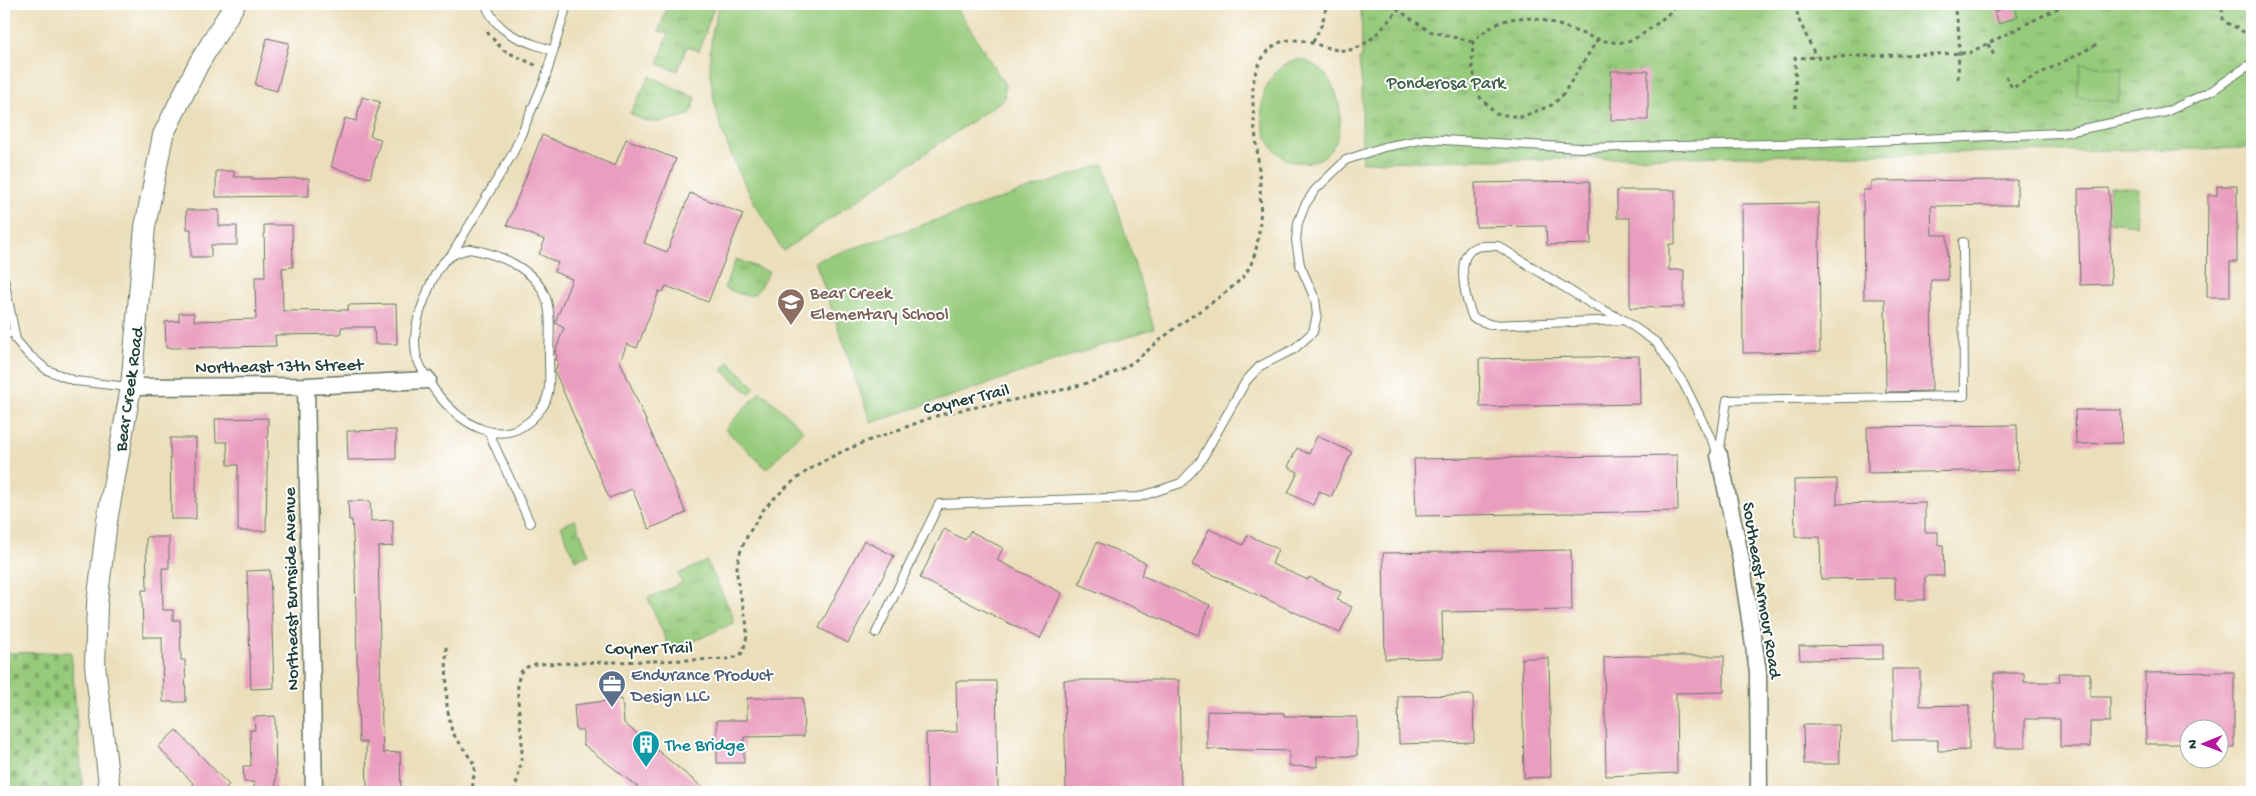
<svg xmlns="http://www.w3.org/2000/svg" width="2256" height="796" viewBox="0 0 2256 796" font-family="'Gochi Hand',sans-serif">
	<defs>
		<pattern id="grass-tufts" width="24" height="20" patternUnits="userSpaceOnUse" patternTransform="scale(1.25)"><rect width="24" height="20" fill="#97cb7c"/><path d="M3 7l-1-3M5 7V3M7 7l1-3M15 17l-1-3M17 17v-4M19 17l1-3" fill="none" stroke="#7ba666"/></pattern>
		<pattern id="cemetery-stones" width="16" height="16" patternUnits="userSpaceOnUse" patternTransform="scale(1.25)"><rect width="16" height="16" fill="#97cb7c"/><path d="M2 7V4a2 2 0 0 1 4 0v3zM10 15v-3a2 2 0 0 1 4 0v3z" fill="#7ba666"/></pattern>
	</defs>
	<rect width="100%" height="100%" fill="#fff"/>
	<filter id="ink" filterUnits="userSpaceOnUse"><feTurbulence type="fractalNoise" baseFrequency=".02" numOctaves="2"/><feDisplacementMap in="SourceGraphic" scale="10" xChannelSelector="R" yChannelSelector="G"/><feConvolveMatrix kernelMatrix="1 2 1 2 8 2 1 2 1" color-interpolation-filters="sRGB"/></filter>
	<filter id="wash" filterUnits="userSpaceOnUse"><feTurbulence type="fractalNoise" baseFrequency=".0096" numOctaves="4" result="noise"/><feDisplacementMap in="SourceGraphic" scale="20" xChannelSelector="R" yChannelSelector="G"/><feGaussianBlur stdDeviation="1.12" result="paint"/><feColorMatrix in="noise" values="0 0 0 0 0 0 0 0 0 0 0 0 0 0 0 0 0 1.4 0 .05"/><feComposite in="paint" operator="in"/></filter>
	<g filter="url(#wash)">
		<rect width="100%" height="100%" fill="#ebdfbb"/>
		<path fill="url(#grass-tufts)" stroke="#5b8458" d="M668,4h47l-16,47 -12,-5 -9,25 -20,-7 10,-30 -9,-3z
			M1361,4h891v144l-890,14v-76l-3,-27 3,-2z
			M650,76l46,22 -6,17c-28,5 -33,15 -60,-2z
			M736,259l33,13c-17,28 -13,28 -45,16z
			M729,362l26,25 -6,7 -27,-24z
			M575,520l14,35 -14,5 -14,-34z
			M707,561l25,53 1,9 -62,29 -23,-54 34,-15 -4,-9z"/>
		<path fill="url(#cemetery-stones)" stroke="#5b8458" d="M71,652l12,140h-79v-139z"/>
		<path fill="#97cb7c" stroke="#5b8458" d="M720,4h235l50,81 -1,14 -221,152c-44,-71 -95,-162 -63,-247z
			M1296,59c55,5 63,112 0,103 -15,-2 -25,-14 -30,-27 -11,-29 -1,-65 30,-76z
			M2081,64l41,5 -4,33 -41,-5z
			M1104,164l50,164 -283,95 -56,-162z
			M2110,186l29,2 -3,37 -30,-3z
			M761,391l42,39 -36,39 -42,-40z"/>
		<g id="blocks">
			<path fill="#ea9ebf" d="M2013,4l5,12 -19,8 -5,-12z
				M267,38l22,5 -12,48 -22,-6z
				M1611,71h37v49h-37z
				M362,97l18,5 -10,34 11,3 -11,39 -39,-11 14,-49 11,3z
				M542,135l73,31 11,-27 50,20 -32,84 23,9 23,-59 53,21 -35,88 -42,-16 -3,6 -4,-1 -22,57 -10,-4 -7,17 66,152 -37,16 -17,-40 -23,9 -54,-126 3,-11 -3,-1 2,-3 -2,-5 9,-24 -9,-5 17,-44 -18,-7 4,-9 -19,-9 6,-14 -38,-15z
				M216,171h18v6h18v2l57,-1v18l-93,1z
				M2017,180v25l-86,1 1,29h15l1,45h-17l1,111 -46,1 -1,-93h-21l-1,-109h8v-9z
				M1590,181l1,63 -44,1 -1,-19 -70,1 -1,-44z
				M2217,186h20v76h-7v35h-23l1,-102h9z
				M2109,188l2,96 -31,1 -2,-96z
				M1617,190h58v54h-6v26h15v37l-54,1v-90h-13z
				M1819,203l1,149 -77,1 -1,-149z
				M186,210h33v16h18v19h-26v12h-20v-28h-4z
				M264,225h28l1,42 -11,1 1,43 65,-1v-5l48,-1 1,40h-22l-1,-17h-33v7l-66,1 1,11 -110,2 -1,-26 14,-1v-8h15v8l62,-2 -1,-42h10z
				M1639,356l1,48 -160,3 -1,-48z
				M2075,410h46l1,33 -46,1z
				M268,418l-2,113h-28v-66h-10l-1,-23h-11l-1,-23z
				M2017,425l1,45 -150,3 -1,-46z
				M396,430v29l-48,1 -1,-29z
				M1317,436l35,16 -21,45 -12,-6 -6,14 -25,-12 10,-21 -10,-5 9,-19 12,6z
				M170,438h26v81h-25z
				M1677,455l1,56 -262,5 -2,-57z
				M1837,479v25l88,-2v30h13v13h5l1,31h-19v24h-30v-22l-74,1 -1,-42h-25l-1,-57z
				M348,501h22l1,20 22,-1v26l-15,1 3,149 2,57 17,-1 1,40h-34l-1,-50h-7l-4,-172 -3,-50h-3z
				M944,529l21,11 5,-9 33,17 -6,12 65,33 -22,46 -120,-61z
				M1209,529l34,16 5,-10 30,14 -6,15 36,16 1,-3 32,15 -4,8 15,7 -12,26 -148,-68z
				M146,537h23v31h-7l1,42h10v10h7l1,40h4l1,42h-23l-1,-65h-19l-1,-47h5z
				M864,540l30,16 -46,87 -29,-15z
				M1097,542l49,21 -5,12 69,30 -12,30 -119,-51z
				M1571,550l1,60 -130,2 1,46 -58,1 -2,-106z
				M270,570l4,118 -23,1 -4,-118z
				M1883,645v14l-83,1 -1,-14z
				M1631,656h93v36l-48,1 1,80 -71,3 -2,-119z
				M1522,658h27l2,119 -27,1z
				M1892,669h28v37l49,-1v45l-31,1v-11h-46z
				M2234,672v76h-16v-20h-34v16h-38l-1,-71z
				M1994,673h30v9h36l-1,-9h31v24h20v25h-20v25h-30v-28h-35v29h-30z
				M1064,680h115l2,112h-115z
				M956,681h40l2,111h-71l-1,-59 31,-1z
				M1473,695l1,47 -75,2 -1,-48z
				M747,698h56l1,38 -60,1v26h-27v-43h30z
				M622,699l2,24 84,69h-64l-61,-48v-14h-7l-2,-25z
				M1207,711l77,2v3l73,1v39h-40v11l-28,-1v-15l-82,-2z
				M275,716l1,76h-22v-10h-10l-1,-16h8l-1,-36h5l-1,-13z
				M1803,725h36l1,39h-36z
				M176,730l53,55 -8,7h-36l9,-8 -36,-37z"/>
		</g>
	</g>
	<g filter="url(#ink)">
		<use href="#blocks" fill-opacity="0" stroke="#667663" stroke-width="1"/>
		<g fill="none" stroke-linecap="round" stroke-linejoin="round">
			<g stroke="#667663" stroke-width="10">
				<path id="service" d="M485,4c15,33 36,35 68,47
					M470,249c28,5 65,19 76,49 6,18 3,41 3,60 0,17 3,37 -8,51 -36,47 -82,15 -108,-21 -6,-10 -15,-23 -17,-34 -4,-24 4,-44 13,-66 9,-22 16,-34 41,-39z
					M452,254l61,-101 32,-74 22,-75
					M4,279l12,61 12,14 19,16 28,11 54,6
					M1624,320l-132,5 -19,-7c-6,-14 -16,-51 -5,-65 7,-9 20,-7 30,-7l95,59 31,15 33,23 27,41 35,71
					M4,335l10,-3
					M488,431l42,92
					M1719,455l8,-55 237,-4 -1,-154
					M876,633l63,-129 200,-7 42,-14 19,-21 46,-81 14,-15 34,-17 19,-17 4,-17 -2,-16 -15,-34 -4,-25 2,-17 7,-18 10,-15 31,-30 38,-13 42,-8 154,9 242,-5 240,-10 104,-21 47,-22 39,-27"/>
			</g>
			<g stroke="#667663" stroke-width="19">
				<path id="minor" d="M306,386l8,406
					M131,387l175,-1 122,-6
					M1719,455l22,105 17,112 1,120"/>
			</g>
			<g stroke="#667663" stroke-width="22">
				<path id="tertiary" d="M110,792l-15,-127 2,-61 10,-83 24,-134 14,-160 18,-92 36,-72 36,-59"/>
			</g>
			<path stroke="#667663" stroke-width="3" stroke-dasharray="4 4" stroke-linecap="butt" d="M1390,4l39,27 44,11
				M1796,4l2,14 18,39
				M1951,4c12,17 7,56 7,77
				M2198,4l24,5 1,10 2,3 16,8 11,10
				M487,32l16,18 32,15 2,3
				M1598,39l-36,57 -10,9 -31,12 -25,-3 -17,-18 -7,-31 1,-23c38,-38 68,-24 113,-7 10,4 26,9 37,7 21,-3 41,-26 57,-38
				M1313,42l9,-18 5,-20
				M1988,44l7,13
				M2006,76l6,12 86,-44
				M1796,108l-1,-50 174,-5 97,-49
				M446,647l1,60 5,25 23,33 -3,27
				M514,792c4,-15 8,-29 8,-45 0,-17 -8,-60 -2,-73 3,-7 10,-8 16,-10l192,-5 12,-3c17,-28 -3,-55 -3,-85 0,-21 14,-42 25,-59 5,-8 13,-14 19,-20 37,-35 78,-48 125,-65 14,-5 27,-11 42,-14 51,-12 104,-17 154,-35 30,-11 44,-27 68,-46 23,-18 49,-32 70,-52 32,-30 18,-119 14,-159 -1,-19 -4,-42 6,-59 26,-44 60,-8 89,-12 21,-3 41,-31 53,-46"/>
			<use href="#service" stroke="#fff" stroke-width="8"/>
			<use href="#minor" stroke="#fff" stroke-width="16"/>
			<use href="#tertiary" stroke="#fff" stroke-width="20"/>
		</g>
	</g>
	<defs>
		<g id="school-pin" transform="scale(1.4375)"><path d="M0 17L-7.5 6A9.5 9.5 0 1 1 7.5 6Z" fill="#8d6e63" stroke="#fff"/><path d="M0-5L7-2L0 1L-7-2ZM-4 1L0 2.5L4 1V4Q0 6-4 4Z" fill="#fff"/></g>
		<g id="office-pin" transform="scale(1.4375)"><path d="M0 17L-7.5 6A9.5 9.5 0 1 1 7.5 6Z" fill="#5c6f8a" stroke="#fff"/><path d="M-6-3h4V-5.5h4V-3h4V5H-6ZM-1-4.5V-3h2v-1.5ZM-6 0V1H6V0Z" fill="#fff"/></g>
		<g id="building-pin" transform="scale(1.4375)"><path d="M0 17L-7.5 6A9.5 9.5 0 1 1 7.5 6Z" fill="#0f9aa8" stroke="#fff"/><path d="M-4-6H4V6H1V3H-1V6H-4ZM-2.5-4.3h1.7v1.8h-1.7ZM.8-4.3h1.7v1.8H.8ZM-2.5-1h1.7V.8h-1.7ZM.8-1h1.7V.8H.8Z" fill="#fff"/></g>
	</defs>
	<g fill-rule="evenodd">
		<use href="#school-pin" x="791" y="302"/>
		<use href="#office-pin" x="612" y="684"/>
		<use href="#building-pin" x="646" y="744"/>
	</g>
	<g text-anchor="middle" stroke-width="4" stroke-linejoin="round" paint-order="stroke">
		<g font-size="18" fill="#3d6046" stroke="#fff">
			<text x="1446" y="88">Ponderosa Park</text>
		</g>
		<g font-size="18" fill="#785e54" stroke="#fff" text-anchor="start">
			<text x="810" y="298">Bear Creek<tspan x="810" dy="21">Elementary School</tspan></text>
		</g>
		<g font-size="18" fill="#1f3d34" stroke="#fff">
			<text transform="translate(279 365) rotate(-1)" y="6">Northeast 13th Street</text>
			<text transform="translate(128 389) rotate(-82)" y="6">Bear Creek Road</text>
			<text transform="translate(966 398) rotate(-13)" y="6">Coyner Trail</text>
			<text transform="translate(290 589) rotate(-91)" y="6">Northeast Burnside Avenue</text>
			<text transform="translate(1763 590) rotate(81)" y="6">Southeast Armour Road</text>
			<text transform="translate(649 647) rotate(-1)" y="6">Coyner Trail</text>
		</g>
		<g font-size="18" fill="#4e5e75" stroke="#fff" text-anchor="start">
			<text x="631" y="680">Endurance Product<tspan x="631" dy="21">Design LLC</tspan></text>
		</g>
		<g font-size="18" fill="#0d838f" stroke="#fff" text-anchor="start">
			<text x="665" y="750">The Bridge</text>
		</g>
	</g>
	<rect width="2256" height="796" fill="none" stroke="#fff" stroke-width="20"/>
	<g transform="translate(2204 744) rotate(269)"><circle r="24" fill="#ffffff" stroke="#a5b1ae"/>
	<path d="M0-4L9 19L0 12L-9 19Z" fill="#b5179e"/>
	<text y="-8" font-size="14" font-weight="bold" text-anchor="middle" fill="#1f3d34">N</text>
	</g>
</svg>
